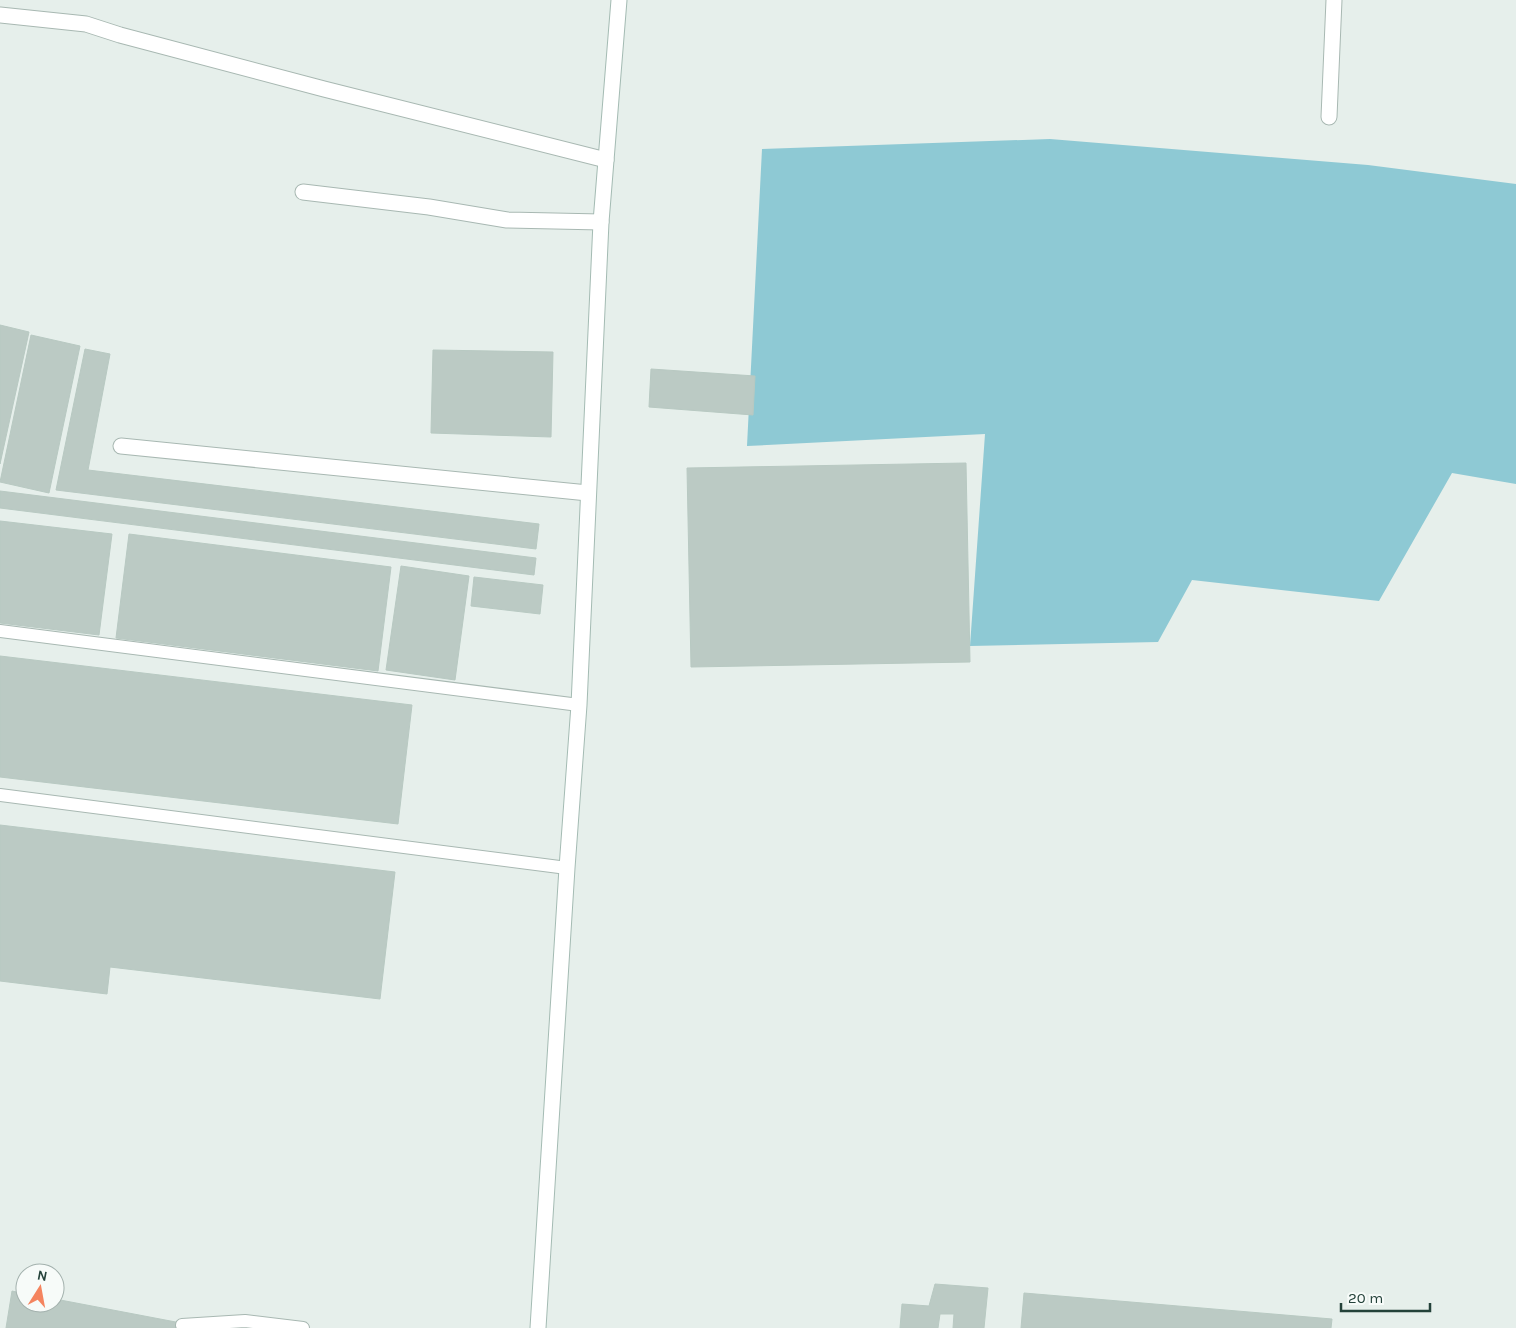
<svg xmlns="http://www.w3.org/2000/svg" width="1516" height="1328" viewBox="0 0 1516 1328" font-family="Karla,sans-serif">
	<rect width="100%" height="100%" fill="#e6efeb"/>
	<path fill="#8ec9d4" d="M1050,139l318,26 148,19v300l-64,-11 -73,128 -187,-21 -34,62 -188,4 15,-212 -238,12 15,-297z"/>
	<path fill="#bbcac4" stroke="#b8c9c2" d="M0,325l29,7 -29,132z
		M31,335l49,11 -31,147 -49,-11z
		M85,349l25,5 -22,116 451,54 -3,25 -480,-59z
		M433,350l120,2 -2,85 -120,-4z
		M651,369l104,7 -2,39 -104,-8z
		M966,463l4,199 -279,5 -4,-199z
		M0,491l536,67 -2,17 -534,-67z
		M0,521l112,13 -13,101 -99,-12z
		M129,534l262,33 -13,104 -262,-33z
		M401,566l68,10 -14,104 -69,-10z
		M474,577l69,8 -3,29 -69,-8z
		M0,656l412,49 -14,119 -398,-47z
		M0,825l395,47 -15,127 -270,-32 -3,27 -107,-13z
		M935,1284l53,4 -4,40h-31l1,-14h-14l-2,14h-38l2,-24 27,2z
		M12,1291l13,3v9h30v-4l126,24 -1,5h-174z
		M1024,1293l308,26 -1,9h-310z"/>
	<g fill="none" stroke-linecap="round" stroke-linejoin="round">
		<g stroke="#a8b8b2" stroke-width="14">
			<path id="lane" d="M0,631l579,74
				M0,795l567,73
				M182,1325l63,-4 58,7"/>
		</g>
		<g stroke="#a8b8b2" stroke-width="17">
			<path id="street" d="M0,15l86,9 34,11 204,54 282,71
				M1329,117l5,-117
				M303,192l126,15 78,13 94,2
				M121,446l467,47"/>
		</g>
		<g stroke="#a4bbb3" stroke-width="17">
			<path id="secondary" d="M538,1328l29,-460 12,-163 22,-483 18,-222"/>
		</g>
		<use href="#lane" stroke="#fff" stroke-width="12"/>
		<use href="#street" stroke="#fff" stroke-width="15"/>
		<use href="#secondary" stroke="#fff" stroke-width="15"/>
	</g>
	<g transform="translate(40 1288) rotate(11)"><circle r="24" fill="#f7fbf9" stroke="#a3b1ad"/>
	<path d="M0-4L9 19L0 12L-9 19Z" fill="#f4845f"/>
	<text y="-8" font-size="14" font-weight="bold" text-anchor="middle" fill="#24423a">N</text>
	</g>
	<path d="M1341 1303v8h89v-8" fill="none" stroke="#24423a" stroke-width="2.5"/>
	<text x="1348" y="1303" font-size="15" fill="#24423a" stroke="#f7fbf9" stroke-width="4" paint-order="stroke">20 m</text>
</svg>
